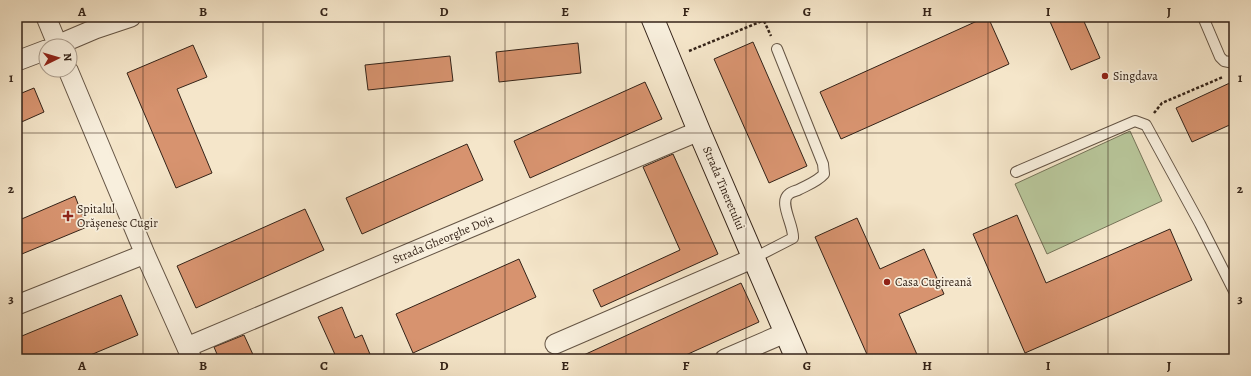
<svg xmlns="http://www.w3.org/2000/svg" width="1251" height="376" viewBox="0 0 1251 376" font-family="Alegreya,serif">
	<rect width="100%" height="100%" fill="#f5e6ca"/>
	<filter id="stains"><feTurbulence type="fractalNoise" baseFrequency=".005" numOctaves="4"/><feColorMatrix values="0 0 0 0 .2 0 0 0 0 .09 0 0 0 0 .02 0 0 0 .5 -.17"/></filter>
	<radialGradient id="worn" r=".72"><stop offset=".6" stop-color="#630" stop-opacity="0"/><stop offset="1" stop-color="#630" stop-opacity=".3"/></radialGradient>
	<path fill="#b8c69a" stroke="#767459" d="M1130,131l32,70 -115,53 -32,-70z"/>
	<path fill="#d7936f" stroke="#342318" d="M986,17h2l21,47 -168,75 -21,-47z
		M1048,17h34l18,41 -29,12z
		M753,42l54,124 -38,17 -55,-124z
		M578,43l3,30 -82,9 -3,-30z
		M193,45l14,32 -30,12 35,84 -36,15 -49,-115z
		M450,56l3,25 -85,9 -3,-25z
		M1234,81v42l-42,19 -16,-34z
		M645,82l17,37 -132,59 -16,-37z
		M34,88l10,24 -27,12v-29z
		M467,144l16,36 -121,54 -16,-36z
		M673,154l45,100 -117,53 -8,-17 87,-40 -37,-83z
		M75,196l12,31 -70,29v-35z
		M305,209l19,41 -128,58 -19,-42z
		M1017,215l29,68 124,-54 22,51 -167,73 -52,-119z
		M857,218l23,51 44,-20 20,45 -45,20 20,45h-50l-54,-122z
		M519,259l17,38 -123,56 -17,-39z
		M741,283l18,39 -82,37h-102z
		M121,295l17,40 -57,24h-64v-21z
		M342,307l13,31 7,-3 10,24h-35l-19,-42z
		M244,335l11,24h-36l-5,-12z"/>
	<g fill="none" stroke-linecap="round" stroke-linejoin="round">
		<g stroke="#645444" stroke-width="12">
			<path id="lane" d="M1203,17l17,40 4,4 10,2
				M1016,172l119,-51 11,4 54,99 34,67
				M754,258l39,-20c1,-13 -15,-36 -4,-44 2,-2 6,-3 9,-4 9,-5 19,-8 26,-16l-1,-10 -46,-115"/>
		</g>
		<g stroke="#645444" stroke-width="21">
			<path id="street" d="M46,17l12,29
				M55,46l40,-17 36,-12
				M17,61l29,-11
				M68,70l77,184 47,105
				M17,305l128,-51
				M555,344l199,-86
				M187,347l512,-216
				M725,359l60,-26"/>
		</g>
		<g stroke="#342318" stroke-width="24">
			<path id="secondary" d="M652,17l47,114 98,228"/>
		</g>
		<path stroke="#342318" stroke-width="2.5" stroke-dasharray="3 2" stroke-linecap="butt" d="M764,21l7,15
			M689,51l83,-34
			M1154,113l8,-10 61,-26"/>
		<use href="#lane" stroke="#f8efdd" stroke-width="10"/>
		<use href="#street" stroke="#f8efdd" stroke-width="19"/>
		<use href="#secondary" stroke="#f8efdd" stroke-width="22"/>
	</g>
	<path fill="none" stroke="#342318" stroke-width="1" stroke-opacity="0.55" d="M143,17v342M263,17v342M384,17v342M505,17v342M626,17v342M746,17v342M867,17v342M988,17v342M1108,17v342M17,133h1217M17,243h1217"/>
	<g fill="#8f2418" stroke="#f8efdd" stroke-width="1.5">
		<circle cx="1105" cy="76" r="4"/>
		<path d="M66 210h4v4h4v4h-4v4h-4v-4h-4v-4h4z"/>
		<circle cx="887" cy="282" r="4"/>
	</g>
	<g text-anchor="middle" stroke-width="3.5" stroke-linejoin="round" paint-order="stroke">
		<g font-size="12" fill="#342318" stroke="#f8efdd" text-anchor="start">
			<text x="1113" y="80">Singdava</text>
			<text x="77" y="213">Spitalul<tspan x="77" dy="14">Orășenesc Cugir</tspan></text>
			<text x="895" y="286">Casa Cugireană</text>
		</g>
		<g font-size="12" fill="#342318" stroke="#f8efdd">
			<text transform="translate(724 188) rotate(67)" y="4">Strada Tineretului</text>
			<text transform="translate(443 239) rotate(-23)" y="4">Strada Gheorghe Doja</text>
		</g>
	</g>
	<rect width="1251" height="376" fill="none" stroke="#f5e6ca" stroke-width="44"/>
	<g transform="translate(58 58) rotate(85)"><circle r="19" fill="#f8efdd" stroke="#aa9d8e"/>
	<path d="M0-3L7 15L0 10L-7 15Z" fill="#8f2418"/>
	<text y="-6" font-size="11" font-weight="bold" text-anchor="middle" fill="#342318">N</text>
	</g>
	<rect x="22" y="22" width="1207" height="332" fill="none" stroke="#342318" stroke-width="1.5"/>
	<g font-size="13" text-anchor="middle" font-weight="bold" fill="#342318">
		<text x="82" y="16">A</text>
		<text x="203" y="16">B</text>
		<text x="324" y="16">C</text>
		<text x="444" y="16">D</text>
		<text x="565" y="16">E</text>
		<text x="686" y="16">F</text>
		<text x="807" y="16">G</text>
		<text x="927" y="16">H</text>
		<text x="1048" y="16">I</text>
		<text x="1169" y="16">J</text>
		<text x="11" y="82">1</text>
		<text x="1240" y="82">1</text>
		<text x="11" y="193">2</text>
		<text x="1240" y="193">2</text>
		<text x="11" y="303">3</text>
		<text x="1240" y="303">3</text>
		<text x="82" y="370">A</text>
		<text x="203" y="370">B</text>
		<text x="324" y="370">C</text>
		<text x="444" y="370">D</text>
		<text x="565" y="370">E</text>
		<text x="686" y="370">F</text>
		<text x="807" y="370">G</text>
		<text x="927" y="370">H</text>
		<text x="1048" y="370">I</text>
		<text x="1169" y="370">J</text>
	</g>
	<rect width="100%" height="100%" filter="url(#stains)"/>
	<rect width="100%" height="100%" fill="url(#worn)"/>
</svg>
